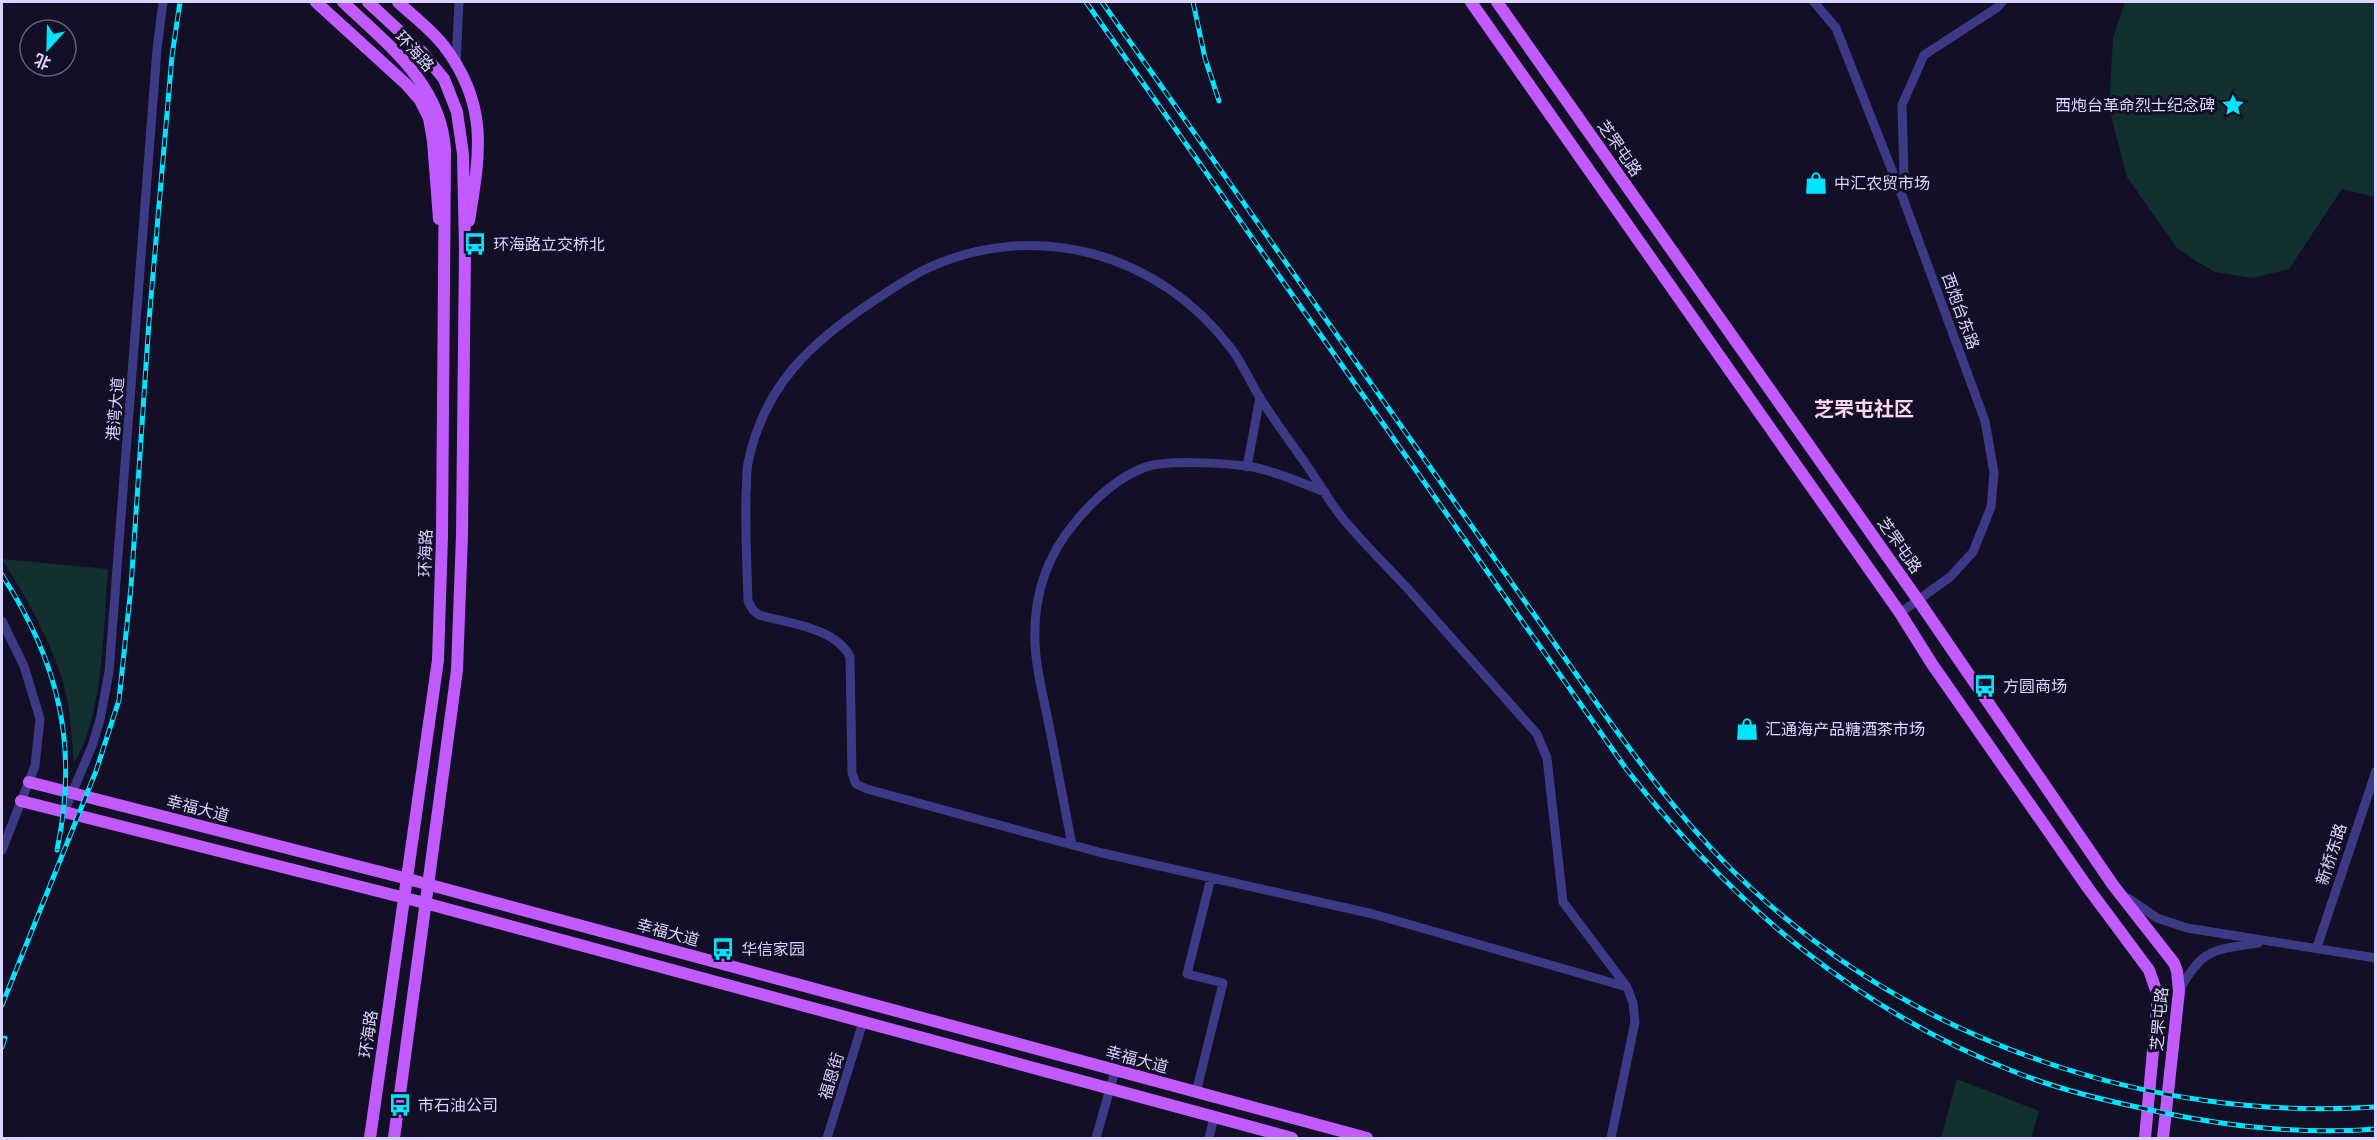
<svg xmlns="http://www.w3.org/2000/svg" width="2377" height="1140" viewBox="0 0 2377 1140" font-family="'Alegreya Sans','Noto Sans SC',sans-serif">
	<rect width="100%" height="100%" fill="#130f26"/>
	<path fill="#12302f" d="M2125,2h250v195l-33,-8 -53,80 -36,9 -38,-6 -19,-11 -19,-13 -50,-71 -18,-69 4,-70z
		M2,559l106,10c-4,54 -5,150 -34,194 -2,-19 -3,-40 -6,-60 -10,-51 -39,-101 -66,-144z
		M1957,1079l82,32 -8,27h-90z"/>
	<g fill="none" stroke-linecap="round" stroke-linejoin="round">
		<path stroke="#3d3a85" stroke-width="9" d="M1814,2l22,26 68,173 81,220 9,52 -3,34 -18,45 -23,25 -50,36
			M456,64l3,-62
			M1900,190l4,-14 -2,-71 22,-50 74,-48 4,-5
			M1247,467l13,-70
			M2,621l22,45 16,53 -5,47 -33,84
			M64,812l28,-66 8,-26 9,-48 48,-623 6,-47
			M1072,845c-8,-41 -16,-83 -24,-125 -5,-25 -12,-51 -13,-76 -2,-45 10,-85 38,-119 19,-24 41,-45 70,-57 22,-9 84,-5 109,-1 24,4 49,16 73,25
			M2128,898l29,20 30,10 189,30
			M2317,947l59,-176
			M2179,991c23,-43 34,-41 79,-48
			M1196,1093l27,-110 -36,-9 24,-96
			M827,1138l36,-116
			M1096,1138l19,-67
			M1209,1138l5,-21
			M1611,1138l24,-116 -2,-19 -6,-16 -64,-85 -16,-144 -10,-24c-43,-49 -86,-97 -129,-145 -23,-25 -47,-48 -68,-74 -12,-16 -23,-35 -35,-52 -15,-22 -32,-44 -46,-67 -10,-16 -17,-34 -29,-49 -71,-93 -193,-129 -302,-79 -19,9 -36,21 -53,32 -64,42 -111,85 -127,163 -2,10 -1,21 -2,31 -1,36 1,71 2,107l5,9 6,5c29,8 77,13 91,42l2,116 4,11 11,5 235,64 271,61 254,73"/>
		<path stroke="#c25bff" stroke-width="12" d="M316,2l90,82 14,16 9,18 4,23 6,78
			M343,2c45,43 98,82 102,148l-3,386 -4,124 -68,478
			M368,2l54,50 22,27 13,33 6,42 2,95 -3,286 -5,135 -63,468
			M398,2c15,14 34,28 46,44 45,59 36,107 25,175
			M1471,2l429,611 32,51 156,224 61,82 9,26 -13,142
			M1497,2l421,598 195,285 61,78 3,8 2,20 -16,147
			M29,782l379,97 959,259
			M21,801l404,102 867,235"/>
		<g stroke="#00e5ff" stroke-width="5">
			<path id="rail" d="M1086,2l541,768c106,135 231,242 393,304 41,16 83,26 126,35 75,17 153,26 230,20
				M1102,2l503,713c45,62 90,122 147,174 165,153 399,233 624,218
				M1193,2l12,56 14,43
				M2,575c57,87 77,172 55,275
				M2,1005l94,-234 23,-71 12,-113 18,-266 23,-265 8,-54
				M2,1047l3,-9"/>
		</g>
		<use href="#rail" stroke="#130f26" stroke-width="3" stroke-dasharray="9" stroke-linecap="butt"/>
	</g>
	<defs>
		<g id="sight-bare" transform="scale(1.8)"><path d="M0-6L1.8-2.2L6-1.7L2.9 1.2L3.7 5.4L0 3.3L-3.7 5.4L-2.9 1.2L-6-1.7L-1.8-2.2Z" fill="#00e5ff" stroke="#130f26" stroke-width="2.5" paint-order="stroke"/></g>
		<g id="shop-bare" transform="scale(1.8)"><path d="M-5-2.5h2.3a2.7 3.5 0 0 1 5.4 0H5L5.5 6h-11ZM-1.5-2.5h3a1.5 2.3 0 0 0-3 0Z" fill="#00e5ff" stroke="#130f26" stroke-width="2.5" paint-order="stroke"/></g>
		<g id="bus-bare" transform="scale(1.8)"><path d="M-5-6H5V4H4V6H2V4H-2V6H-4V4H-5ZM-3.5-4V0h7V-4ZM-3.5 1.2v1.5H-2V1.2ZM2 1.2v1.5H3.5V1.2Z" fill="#00e5ff" stroke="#130f26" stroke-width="2.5" paint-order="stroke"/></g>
	</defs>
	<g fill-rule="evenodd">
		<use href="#sight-bare" x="2233" y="105"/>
		<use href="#shop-bare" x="1816" y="183"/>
		<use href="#bus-bare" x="475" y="244"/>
		<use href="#bus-bare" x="1985" y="686"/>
		<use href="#shop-bare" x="1747" y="729"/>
		<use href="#bus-bare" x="723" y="949"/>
		<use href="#bus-bare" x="400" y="1105"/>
	</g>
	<g text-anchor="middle" stroke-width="6" stroke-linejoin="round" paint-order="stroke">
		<g font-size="16" fill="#d9d4ff" stroke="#130f26">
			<text transform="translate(415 51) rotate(47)" y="6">环海路</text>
			<text transform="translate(1620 148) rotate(55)" y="6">芝罘屯路</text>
			<text transform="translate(1961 311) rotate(70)" y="6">西炮台东路</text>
			<text transform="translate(115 409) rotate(-85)" y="6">港湾大道</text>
			<text transform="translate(1900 545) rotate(55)" y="6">芝罘屯路</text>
			<text transform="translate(425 553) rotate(-88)" y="6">环海路</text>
			<text transform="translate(198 808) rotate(14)" y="6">幸福大道</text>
			<text transform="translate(2331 854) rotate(-72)" y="6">新桥东路</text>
			<text transform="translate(668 932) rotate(15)" y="6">幸福大道</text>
			<text transform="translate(2159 1019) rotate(-85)" y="6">芝罘屯路</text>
			<text transform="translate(368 1034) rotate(-82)" y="6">环海路</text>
			<text transform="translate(1137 1059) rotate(15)" y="6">幸福大道</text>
			<text transform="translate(831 1076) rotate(-73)" y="6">福恩街</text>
		</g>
		<g font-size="16" fill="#d9d4ff" stroke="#130f26" text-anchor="start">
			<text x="2215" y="111" text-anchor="end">西炮台革命烈士纪念碑</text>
			<text x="1834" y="189">中汇农贸市场</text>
			<text x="493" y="250">环海路立交桥北</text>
			<text x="2003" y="692">方圆商场</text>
			<text x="1765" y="735">汇通海产品糖酒茶市场</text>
			<text x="741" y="955">华信家园</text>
			<text x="418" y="1111">市石油公司</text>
		</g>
		<g font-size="20" font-weight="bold" fill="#ffd6f0" stroke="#130f26">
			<text x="1864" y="416">芝罘屯社区</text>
		</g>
	</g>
	<rect width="2377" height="1140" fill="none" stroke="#d9d4ff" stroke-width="6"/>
	<g transform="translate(48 48) rotate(202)"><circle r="28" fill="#130f26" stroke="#625e7d" stroke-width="1.5"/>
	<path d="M0-4.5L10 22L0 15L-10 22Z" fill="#00e5ff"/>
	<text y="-9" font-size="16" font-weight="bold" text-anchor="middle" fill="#d9d4ff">北</text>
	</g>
</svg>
